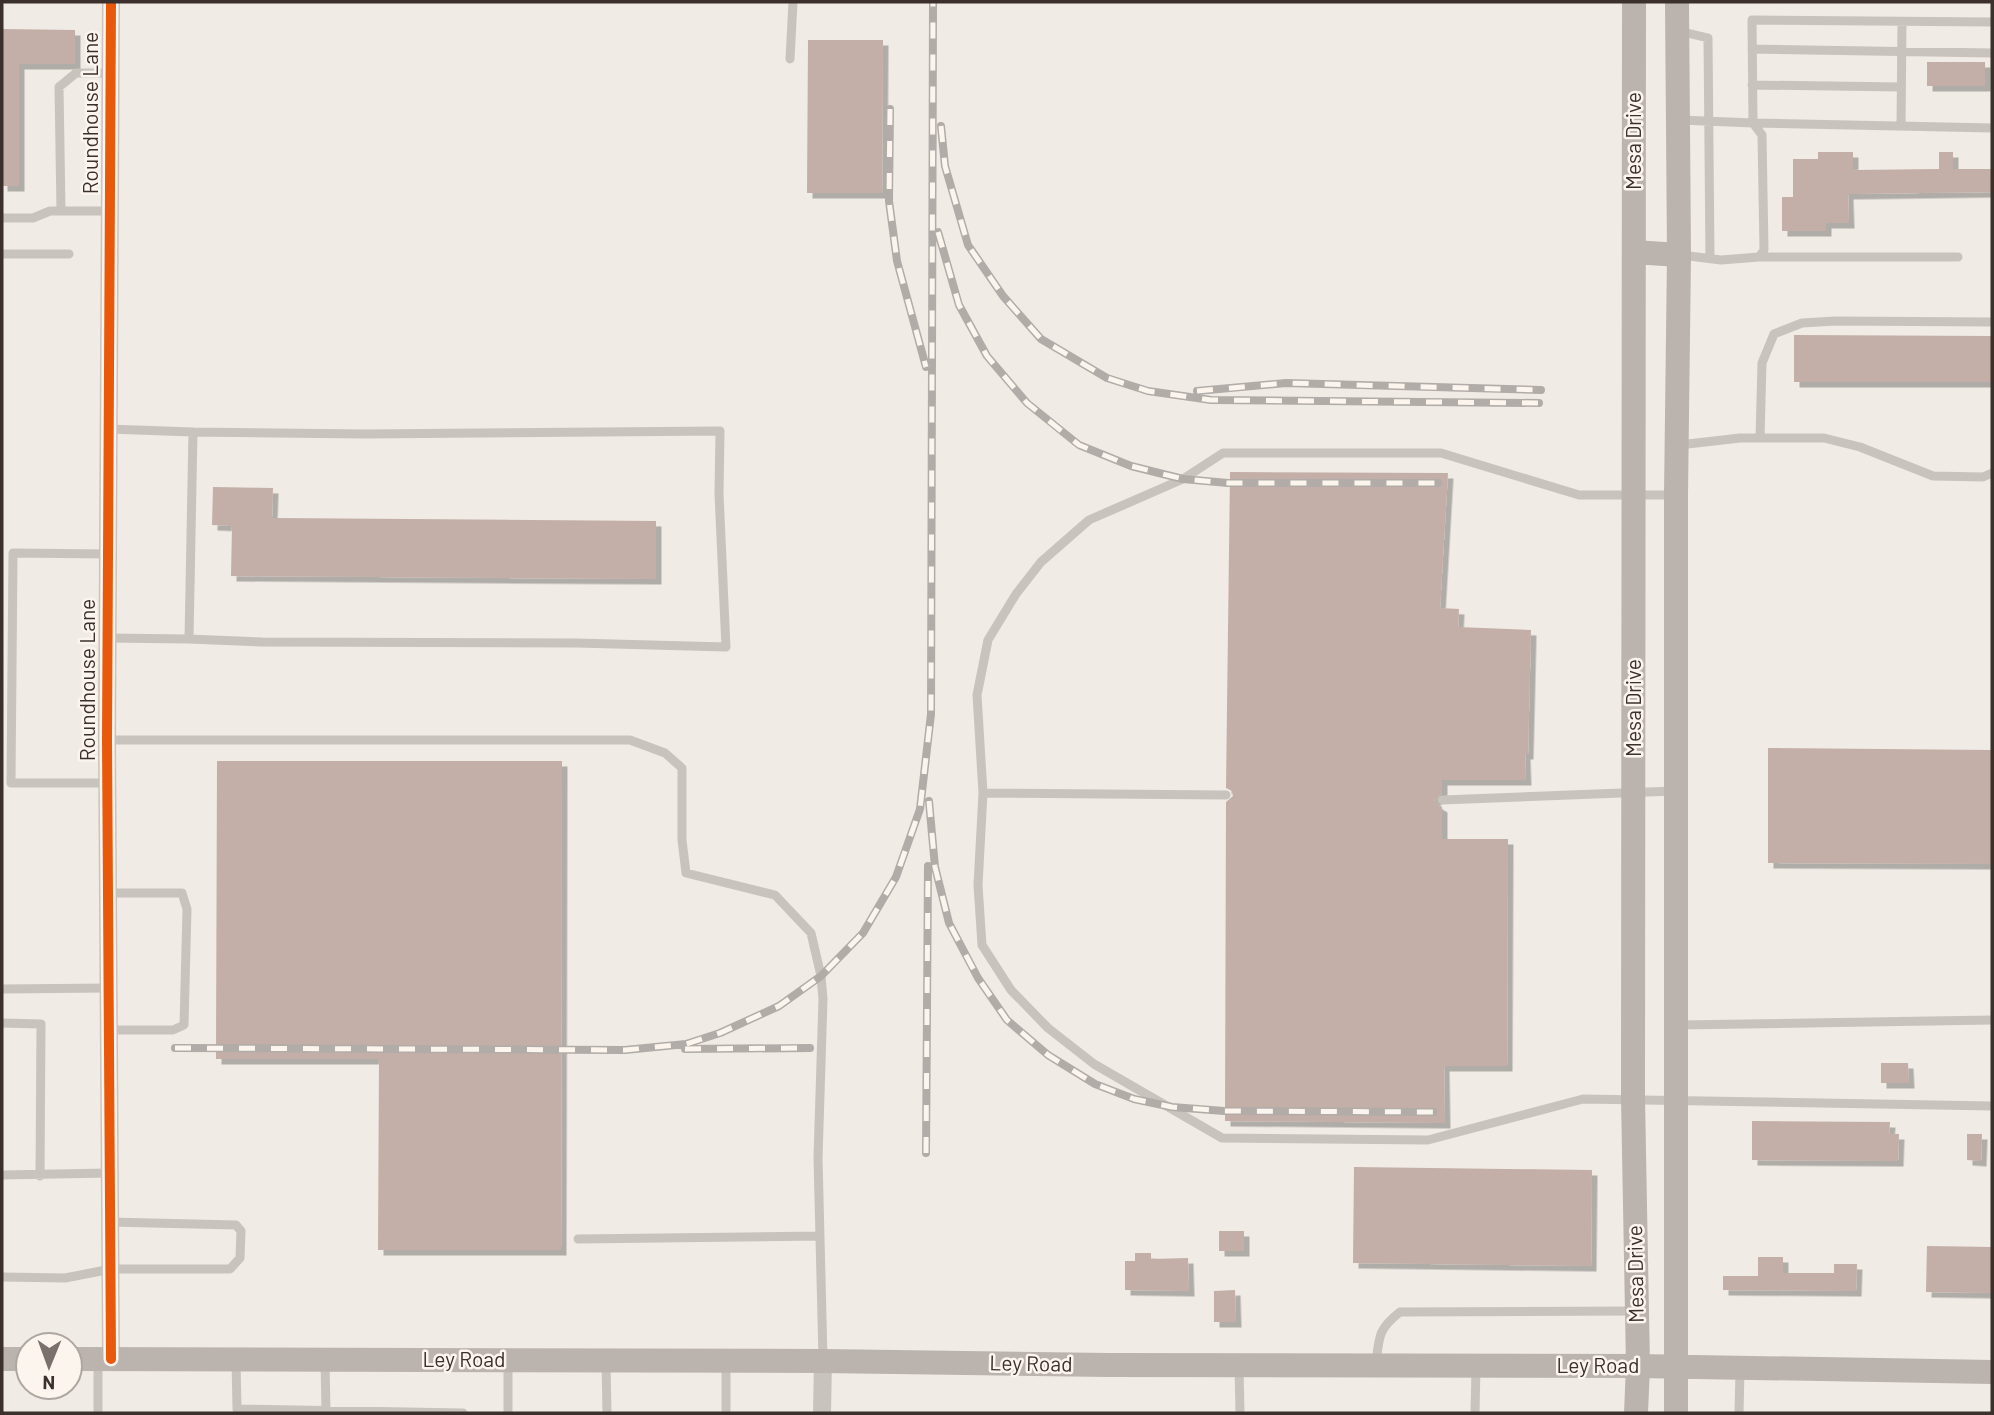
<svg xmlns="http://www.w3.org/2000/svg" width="1994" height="1415" viewBox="0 0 1994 1415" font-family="Barlow,sans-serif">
	<defs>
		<filter id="shadow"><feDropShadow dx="5.5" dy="5.5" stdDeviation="0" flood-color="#0004"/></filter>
	</defs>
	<rect width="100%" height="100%" fill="#f0ebe5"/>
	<path fill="#c3afa7" filter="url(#shadow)" d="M2,29l73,1v34h-56v122h-17z
		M808,40h75l-1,153h-75z
		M1927,62h58v24h-58z
		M1818,152h35v18l86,-1v-17h14v17h39v23l-144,2 1,29h-23v8h-44v-34h11v-38h25z
		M1794,335l198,1v46h-198z
		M1230,472l218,1 -8,135 19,1 -1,18 73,3 -3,124h-3l1,26h-84v13l-7,7 2,4 5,3v32h66l-1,227h-63l1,57 -220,-2 1,-319 7,-6 -1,-5 -6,-3z
		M213,487l60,1 -1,30 384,3v58l-425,-3 1,-50 -20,-1z
		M1768,748l224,2v114l-224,-1z
		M217,761h345l-1,489h-183l1,-191h-163z
		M1881,1063h27l1,20h-28z
		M1752,1121l138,1 -1,12h10l-1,27 -146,-1z
		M1967,1134h15l-1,27 -14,-1z
		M1354,1167l238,3 -1,96 -238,-3z
		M1219,1231h25v20h-25z
		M1927,1246l65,1v46l-66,-1z
		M1135,1253h16v6l37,-1 1,33 -64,-1v-29h10z
		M1758,1257h25v16h51v-9h23l-1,27 -133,-1v-14h35z
		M1235,1290l1,32h-22v-31z"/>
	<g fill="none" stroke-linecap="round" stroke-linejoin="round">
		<path stroke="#c9c3be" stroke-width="9" d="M1992,22l-240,-2 1,103 239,5
			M1679,31l29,7 2,220
			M1752,49l240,4
			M790,59l3,-57
			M1752,85l149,2
			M1680,120l73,3 9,12 2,115 -5,7 -38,3 -40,-5
			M1901,126l1,-104
			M61,211l-2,-124 17,-14h34
			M2,218h31l17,-7h59
			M2,254h67
			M1759,257h199
			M1760,438l2,-75 12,-29 28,-11 33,-2 157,1
			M1679,445l61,-7h84l36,9 73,29 50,1 9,-4
			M1675,495h-96l-138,-42h-218l-40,26 -94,41 -48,42 -25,32 -28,46 -11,55 6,98 -5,92 4,60 29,45 37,38 46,36 128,74 206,2 155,-41 409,7
			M107,638l82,1 4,-207 -85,-3
			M189,639l73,3 315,1 149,4 -7,-153 1,-63 -355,3 -172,-2
			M107,740h523l35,13 17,15v72l4,33 89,22 36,38 10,43 2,23 -5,159 5,200
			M107,783h-96l2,-230 96,1
			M983,793l243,2
			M1442,800l232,-9
			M108,893h74l5,16 -3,116 -11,5h-64
			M2,989l107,-1
			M2,1023l39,1 -1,152
			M1678,1025l314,-5
			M2,1175l107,-2
			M578,1239l242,-3
			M2,1277l63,1 46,-9h119l10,-11 1,-27 -5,-6 -126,-3
			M236,1361l1,48 226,4
			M325,1361l1,50
			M508,1362v51
			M606,1362l1,51
			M98,1363v50
			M726,1363v50
			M1376,1364c3,-27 2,-35 24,-52l234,-1
			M1239,1367l1,46
			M1475,1413l1,-46
			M1739,1413l1,-43"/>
		<path stroke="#c9c3be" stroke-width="18" d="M111,2l-4,738 4,619
			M822,1413l1,-52"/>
		<path stroke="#bab3ae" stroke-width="24" d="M1634,2l-1,1096 5,268 -2,47
			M1634,252l45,3
			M2,1359h26
			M70,1359l753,2 286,4 529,1 354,6
			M1676,1413v-918l3,-240 -2,-253"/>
		<g stroke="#b1aca8" stroke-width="8">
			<path id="rail" d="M890,109l-1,92 8,60 29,106
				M941,126l4,40 23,79 35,51 38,43 66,39 41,13 63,9 328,3
				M938,232l21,73 28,51 40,47 52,42 52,21 52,13 45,4h210
				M1197,391l89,-8 255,7
				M929,801l6,66 14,56 29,55 29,42 41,35 47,29 39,15 38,8 52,4 209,1
				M175,1048l450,2 61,-6 34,-11 59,-27 42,-30 42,-43 33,-56 24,-68 11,-95 2,-712
				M685,1049l125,-1
				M926,1153l2,-287"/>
		</g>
		<use href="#rail" stroke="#fbf5ee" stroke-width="5" stroke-dasharray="16" stroke-linecap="butt"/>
		<g stroke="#fbf5ee" stroke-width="15">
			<path id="cycleway" d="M111,2l-4,738 4,619"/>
		</g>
		<use href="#cycleway" stroke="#e8590c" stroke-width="10"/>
	</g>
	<g text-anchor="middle" stroke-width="5" stroke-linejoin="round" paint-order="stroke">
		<g font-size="21" fill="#3b302b" stroke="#fbf5ee">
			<text transform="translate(91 113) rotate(-90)" y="7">Roundhouse Lane</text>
			<text transform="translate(1634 141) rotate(-90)" y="7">Mesa Drive</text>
			<text transform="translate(88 680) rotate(-90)" y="7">Roundhouse Lane</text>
			<text transform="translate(1634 708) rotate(-90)" y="7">Mesa Drive</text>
			<text transform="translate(1636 1274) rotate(-91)" y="7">Mesa Drive</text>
			<text x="464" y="1367">Ley Road</text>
			<text transform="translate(1031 1364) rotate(1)" y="7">Ley Road</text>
			<text x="1598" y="1373">Ley Road</text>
		</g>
	</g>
	<rect width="1994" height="1415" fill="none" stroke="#3b302b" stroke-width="7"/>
	<g transform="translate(49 1366) rotate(181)"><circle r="33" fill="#fbf5ee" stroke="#aea6a0" stroke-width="2"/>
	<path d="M0-5L12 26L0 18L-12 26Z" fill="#7a716c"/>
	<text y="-10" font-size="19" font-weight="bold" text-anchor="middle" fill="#3b302b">N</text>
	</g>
</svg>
